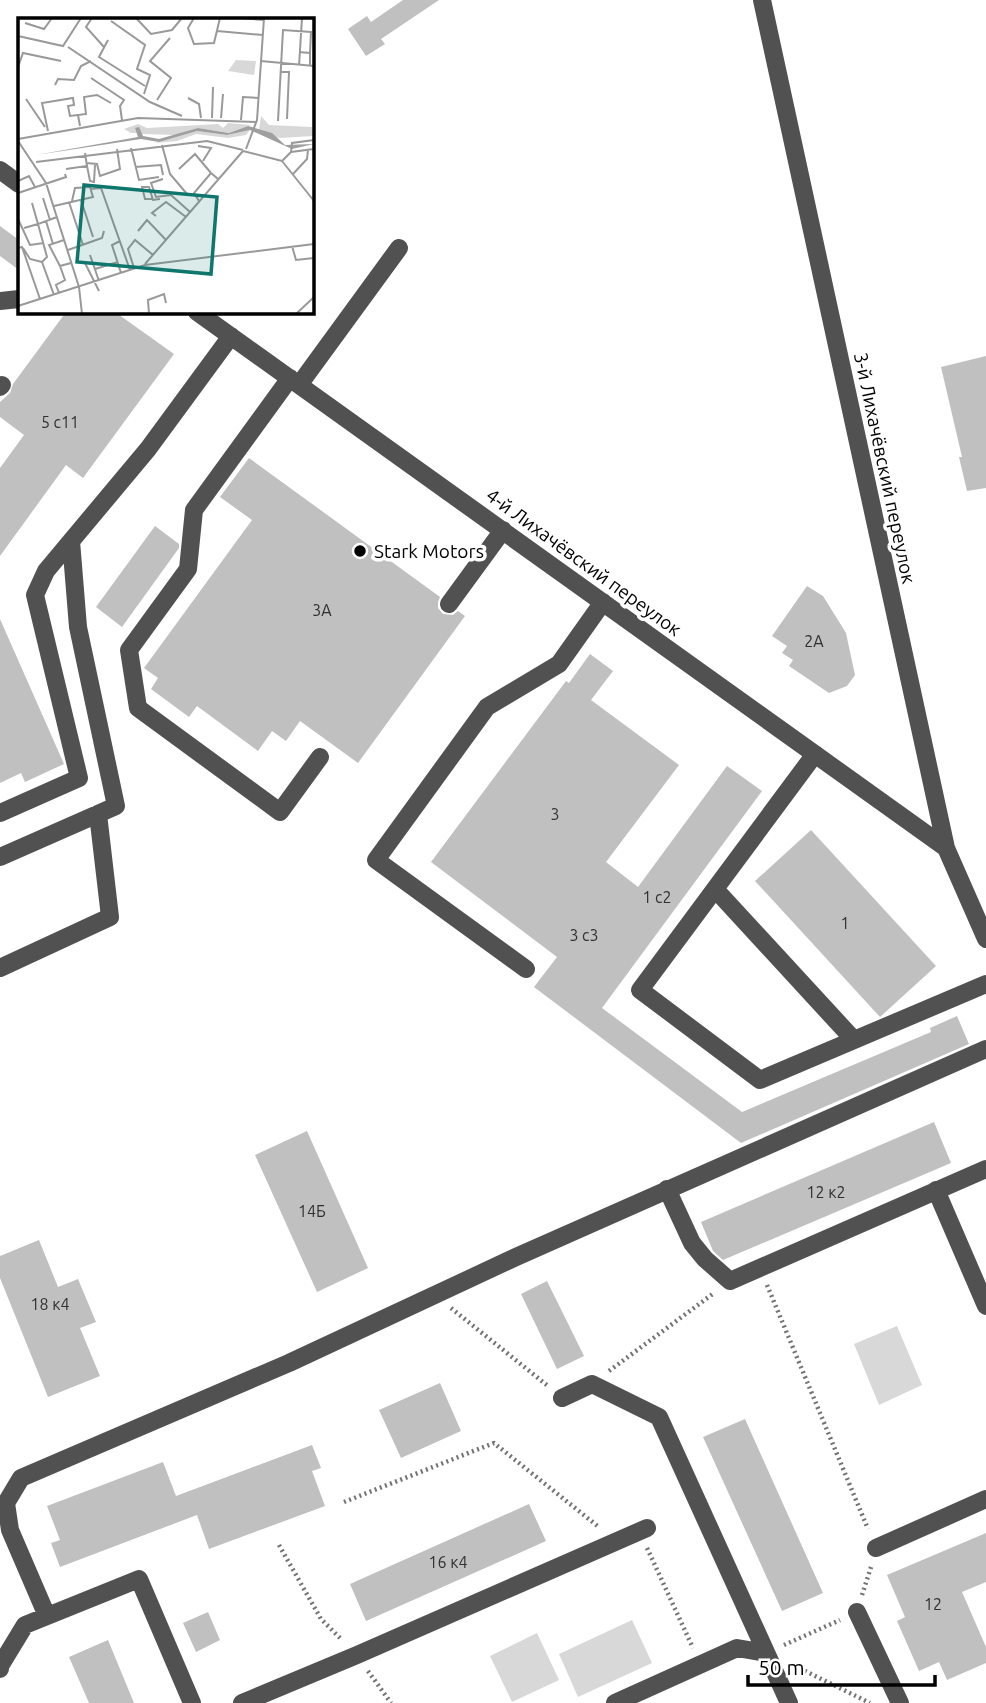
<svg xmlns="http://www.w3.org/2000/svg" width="986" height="1703" viewBox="0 0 986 1703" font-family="Ubuntu,sans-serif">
	<rect width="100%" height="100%" fill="#fff"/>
	<path fill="#d8d8d8" d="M897,1326l25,59 -43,20 -25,-61z
		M632,1620l20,43 -74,34 -19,-43z
		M537,1633l22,47 -47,22 -22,-46z"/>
	<path fill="#c0c0c0" d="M403,0h36l-58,39 4,5 -19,12 -18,-27 19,-13 4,6z
		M0,226l19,14v30l-19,-14z
		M66,312h49l59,42 -91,124 -17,-13 -66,91v-88l24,-33 -24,-18v-15l10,-9 3,-9z
		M986,356v132l-19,3 -8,-34h3l-21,-90z
		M249,458l191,139 -2,5v6l5,6 10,1 5,-4 7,5 -107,147 -58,-42 -14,20 -14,-10 -14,20 -61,-45 -8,11 -38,-28 7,-11 -14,-10 108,-148 -32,-23z
		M155,526l24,18v4l-57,79 -26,-20z
		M807,586l16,10 23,37 9,42 -8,11 -18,7 -40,-27 4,-6 -11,-7 5,-7 -15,-10z
		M0,619l64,145 -39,18 -4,-9 -21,10z
		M590,654l23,17 -22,29 88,65 -73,97 32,25 89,-121 35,25 -160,217 140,104 189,-80 -1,-4 27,-12 12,28 -228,99 -207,-156 23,-30 -126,-95 135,-181 3,2z
		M811,830l125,136 -56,51 -125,-136z
		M934,1122l17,41 -228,97 -10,-9 -12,-29z
		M307,1131l61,137 -51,24 -62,-137z
		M39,1240l19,47 20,-8 18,43 -16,6 20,48 -52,21 -48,-119v-22z
		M547,1281l37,75 -27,13 -36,-75z
		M440,1383l21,48 -60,27 -22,-48z
		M745,1419l78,174 -41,18 -79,-174z
		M312,1445l9,23 -9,3 13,35 -116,43 -12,-34 -137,52 -9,-24 9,-3 -13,-34 116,-44 13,34z
		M529,1504l17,37 -180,80 -16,-37z
		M986,1533v49l-24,10 24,55v16l-39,17 -8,-18 -20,9 -22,-50 8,-4 -18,-42z
		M208,1612l12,28 -24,12 -13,-29z
		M108,1640l26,63h-45l-20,-46z"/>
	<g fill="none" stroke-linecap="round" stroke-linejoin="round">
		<path stroke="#737373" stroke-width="4.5" stroke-dasharray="2 3.5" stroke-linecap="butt" d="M767,1285l101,244
			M451,1308l97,78
			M609,1371l105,-78
			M344,1502l150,-59 106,85
			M279,1545l42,74 21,21
			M647,1548l46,100
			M862,1595l9,-28
			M784,1645l56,-25
			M795,1666l75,37
			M368,1671l23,32"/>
		<path stroke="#515151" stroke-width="18" d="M762,0l184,848 40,91
			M0,170l19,14
			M0,301l19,-2
			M197,312l749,536
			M290,378l-96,132 -6,59 -59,81 9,58 142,104 40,-55
			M299,385l100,-137
			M0,387l2,-2
			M449,604l54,-74
			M815,754l-175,236 120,90 226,-96
			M0,813l79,-35 -44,-183 11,-24 102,-122 83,-113
			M0,857l116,-51 -38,-179 -7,-86
			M715,889l139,151
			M0,968l110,-51 -12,-103
			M526,969l-150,-109 111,-153 72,-43 44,-62
			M667,1189l25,54 13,16 25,22 256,-112
			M936,1190l50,116
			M562,1398l30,-14 67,33 130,286
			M876,1548l110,-49
			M857,1612l43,91
			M47,1616l-37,-86 -4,-27 15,-25 268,-115 227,-106 470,-208
			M0,1669v-3l25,-41 114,-46 53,124
			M242,1703l115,-48 290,-127
			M615,1703l122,-55 29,5"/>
	</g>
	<circle fill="#000" stroke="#fff" stroke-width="2.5" cx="360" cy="551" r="7"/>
	<g text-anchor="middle" stroke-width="7" stroke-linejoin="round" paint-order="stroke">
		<g font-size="16" fill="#303030">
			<text x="60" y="428">5 с11</text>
			<text x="322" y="616">3А</text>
			<text x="814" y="647">2А</text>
			<text x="555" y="820">3</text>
			<text x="657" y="903">1 с2</text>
			<text x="845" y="929">1</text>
			<text x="584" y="941">3 с3</text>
			<text x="826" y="1198">12 к2</text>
			<text x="312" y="1217">14Б</text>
			<text x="50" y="1310">18 к4</text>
			<text x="448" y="1568">16 к4</text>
			<text x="933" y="1610">12</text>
		</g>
		<g font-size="19" fill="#000" stroke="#fff">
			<text transform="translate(885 468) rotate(78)" y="7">3-й Лихачёвский переулок</text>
			<text transform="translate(584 562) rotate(36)" y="7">4-й Лихачёвский переулок</text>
		</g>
		<g font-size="19" fill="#000" stroke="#fff" text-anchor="start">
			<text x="374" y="558">Stark Motors</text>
		</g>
	</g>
	<g transform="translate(18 18)">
		<rect width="296" height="296" fill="#fff"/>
		<path d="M218,42l20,1 -2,14 -26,-4zM243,98l8,9 43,2 2,9 -35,2 -20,-8zM210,105l23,2 -22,8 -31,-5 -22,7 -35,-1 -2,-6 -4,1 3,4h-7l-7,-4 14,-5 9,4 71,-4 5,4zM232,112l-4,5 -18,3 -32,-4 -19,7 -22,2 42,-12 30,4z" fill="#d8d8d8"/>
		<path d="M230,108l24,7 13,12 29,-1 -22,5 -42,-19 -23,5 -30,-4 -38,11 -18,-3 -105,16 102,-18 -3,-9 4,-1 4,9 16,3 39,-11 31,5z" fill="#9f9f9f"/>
		<path fill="none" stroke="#999" stroke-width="2" d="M74,0l-6,9 18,20M118,0l15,16 21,-4 10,-12M176,0l-6,10 6,16 20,-1 6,-25M222,0l24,2M93,3l34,24 -8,24 13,6 -6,19M7,5l19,6 8,-11M199,13l46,4M0,18l45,10 18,-28M90,22l-9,17 46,29M50,29l82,55 32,14M281,34l11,1v13M243,43l53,5M281,48l3,-48M0,49l5,-14 38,8M263,54h8l-2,47M73,60l33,22 -4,6 2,14M37,67l3,-6 16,1 7,-14 10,-5M170,80l11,6 2,14M8,81l19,28M139,82l14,-22 -21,-17 20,-23M194,100l1,-31M203,100l2,-24M223,102l2,-23 16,1M260,103l5,-91 28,2 -1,21M62,108l-2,-11 8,-1 -2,-17 13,-2 14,8M30,113l-6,-28 31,-5 1,7 -6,1 2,10 8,-1M0,121l120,-21 118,4M0,123l28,42 33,104 3,27M144,127l8,29 17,20M180,128l13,2 -8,13M113,130l8,32 20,-3M228,131l11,-29 7,-102M225,133l39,10M273,134l1,-9 22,-3M264,143l32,40M264,143l9,-9 23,-3M18,144l171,-21 36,9M68,145l11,1 3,12 20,-7 -3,-20M69,148l3,15 4,1 1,-17M117,149l26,-2 2,10M48,151l21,-3 -2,-13M161,151l16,-15 16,19M275,156l14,-15 1,-9M145,161l-12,4 5,14 15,-2 19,17M0,163l11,-5 6,11M72,171l11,-1 29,82M0,175l48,-16 -1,-3M25,180l7,22M135,181h-8l-3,-12h7l4,13 7,-1M63,182l12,37M181,183l-5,-8 17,-20 7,6M51,184l14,43M36,188l39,-9 -3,-10 -15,1 -3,13M138,198l-4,-3 14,-11 20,15M0,201l12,26 14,-2M28,203l7,23M6,210l14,-4 -6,-21M120,213l9,-11 19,20M102,223l-8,4 9,28M274,228l4,14 18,-2M0,230l4,-1 18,52M5,230l7,11 12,3M50,232l34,-12 2,-7M72,237l9,26M67,245l14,28M127,246l98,-113M42,248l-11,-21 15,-5M116,250l-6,-19 7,-9 18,15M77,251l23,-7M41,275l-3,-8 9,-5 -5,-14 11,-3M36,277l-12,-33 5,-5 -9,-33 19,-7M0,288l127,-41 169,-21M131,296l-1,-14 16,-6 2,9M278,296l18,-17"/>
		<path fill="#0f766e" fill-opacity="0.15" stroke="#0f766e" stroke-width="3.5" d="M66,167l133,12 -6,77 -134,-12z"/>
		<rect width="296" height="296" fill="none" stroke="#000" stroke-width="3.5"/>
	</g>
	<path d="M748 1675v10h187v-10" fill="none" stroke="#000000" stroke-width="3.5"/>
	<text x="758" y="1675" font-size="21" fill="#000000" stroke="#ffffff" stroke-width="5" paint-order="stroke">50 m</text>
</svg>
